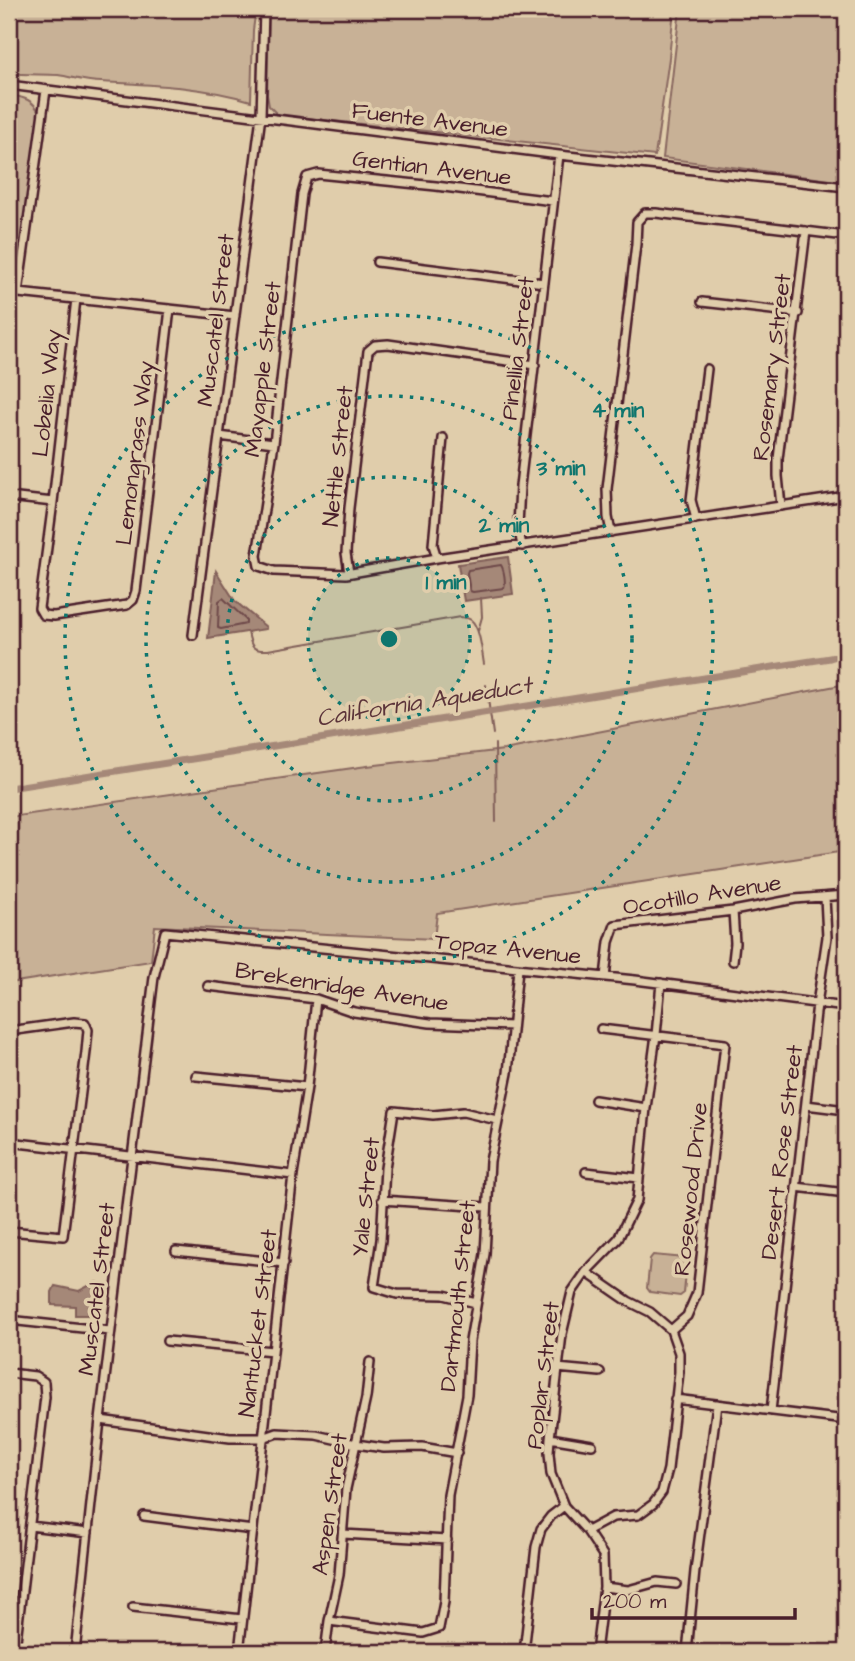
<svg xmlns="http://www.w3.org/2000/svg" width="855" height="1661" viewBox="0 0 855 1661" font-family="'Architects Daughter',sans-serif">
	<rect width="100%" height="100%" fill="#e0cdab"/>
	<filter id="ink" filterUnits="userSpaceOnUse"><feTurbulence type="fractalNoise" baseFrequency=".0143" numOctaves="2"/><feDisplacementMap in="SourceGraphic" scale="14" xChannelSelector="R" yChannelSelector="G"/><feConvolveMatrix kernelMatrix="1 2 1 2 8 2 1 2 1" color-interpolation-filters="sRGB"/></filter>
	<g filter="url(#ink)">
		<path fill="#c8b196" stroke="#896860" stroke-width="2" d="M9,9h247l-3,21 -2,71c-49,-15 -99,-16 -150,-19 -15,0 -29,-5 -43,-7 -16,-1 -33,0 -49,-2z
			M269,9h405l-5,49 -14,98 -377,-41 -9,-9 -2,-11z
			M680,9h166v173l-183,-24z
			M9,95c15,2 25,5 31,19l-25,167 -6,1z
			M846,684v167l-409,62 -3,26 -279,-13 -4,35 -142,22v-166l358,-51 137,-16z
			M653,1255l32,3 2,4 -3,31 -4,3 -30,-4 -3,-4 3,-29z"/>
		<path fill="#a58878" stroke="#815e59" stroke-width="2" d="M508,557l5,37 -49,7 -6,-37z
			M216,571l19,30 31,26v2l-58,9z
			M96,1282h2c3,9 2,26 -4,33h-19v-9l-23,-1v-13l3,-6 24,5z"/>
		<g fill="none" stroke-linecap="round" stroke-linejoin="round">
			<path stroke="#6e494a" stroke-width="2" d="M501,565c3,5 5,17 3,23l-31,4 -3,-1 -3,-18 1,-3z
				M223,598l23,22v4l-25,5 -3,-1 1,-27z"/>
			<path stroke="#815e59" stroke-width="2" d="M478,631l4,-14 -1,-19
				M248,632c3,15 4,19 20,18l192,-33c4,1 7,0 11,3 9,7 11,33 13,44
				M486,685l7,49
				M495,744l1,78"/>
			<path stroke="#a58878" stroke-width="7" d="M9,788l821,-130 16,-5"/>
			<g stroke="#4a1f2b" stroke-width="12">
				<path id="minor" d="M9,85l550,70 287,32
					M553,201l-117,-15 -118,-12 -11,3 -5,17 -28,249 -17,113 2,10 15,5 72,3 91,-16 409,-62
					M377,262l167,21
					M9,292l226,24
					M18,293l28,-203
					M76,299l-23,203 -14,106 4,7 11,1 73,-11 6,-5 3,-9 34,-282
					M702,302l96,11
					M219,436l55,7
					M9,497l44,5
					M781,506l-3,-30v-17l28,-228
					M696,519l-5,-19 16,-131
					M611,532l-3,-15 -1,-28 29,-245 1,-22 8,-9h11l190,23
					M522,546l-4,-20 2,-40 39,-331
					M437,558l-4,-13 10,-107
					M349,573l-3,-20 3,-45 19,-157 7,-6 13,-1 147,21
					M193,635l68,-519 3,-107
					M733,911l2,32 -2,18
					M605,977l4,-35 6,-17 118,-14 62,-12 51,-4
					M208,986l108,13 38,13 76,11 82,3
					M601,1029l124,15 -28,249 -10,23 -16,14
					M9,1031l65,-9 11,1 3,7 -2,22 -23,184 -54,-5
					M196,1076l111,11
					M595,1100l51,8
					M806,1105l40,5
					M9,1142l284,33
					M586,1172l53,6
					M796,1187l50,6
					M382,1200l104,7
					M176,1251l108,12
					M586,1272l42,29 22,11 21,18 8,23v19l-11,97 -6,23 -9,12 -15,11 -25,2 -26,14
					M476,1303l-32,-8 -47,-1 -23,-7 7,-47 4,-72 9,-57 39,4 30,-3 34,8
					M9,1320l101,11
					M167,1341l106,10
					M557,1368l43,4
					M9,1373l26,3 9,6 1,15 -30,252h-6
					M675,1399l171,21
					M771,1411l46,-407 10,-67 -2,-40
					M100,1420l130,18h33l14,-5 39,2 40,9 28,4 38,-1 35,6
					M550,1438l42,7
					M144,1516l109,14
					M30,1526l58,7
					M343,1534l104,6
					M604,1587l24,3 29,-8 19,2
					M133,1607l109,12
					M329,1621l94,12 16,-5 5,-26 4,-107 19,-100 3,-54 15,-87 5,-93 18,-88 10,-104
					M75,1652l25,-232 54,-443 11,-45 470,48 211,27
					M239,1652l54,-477 14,-88 9,-88
					M325,1652l4,-31 10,-46 7,-86 20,-91 4,-36
					M524,1652l12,-105 5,-18 10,-13 13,-10
					M596,1652l8,-65 -1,-32 -16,-24 -23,-25 -13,-32 -2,-21 1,-15 12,-104 10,-42 14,-20 32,-33 19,-39 9,-92 10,-73 5,-52
					M687,1652l8,-81 22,-167"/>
			</g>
			<use href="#minor" stroke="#e0cdab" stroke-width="7"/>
		</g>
	</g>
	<circle cx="389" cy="639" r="81" fill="#0f766e" fill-opacity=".12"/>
	<g fill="none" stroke="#0f766e" stroke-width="3.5" stroke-dasharray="3.5 7">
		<circle cx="389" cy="639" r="81"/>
		<circle cx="389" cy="639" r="162"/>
		<circle cx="389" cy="639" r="243"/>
		<circle cx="389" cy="639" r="324"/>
	</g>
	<g text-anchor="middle" stroke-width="7" stroke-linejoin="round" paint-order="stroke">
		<g font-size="23" fill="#4a1f2b" stroke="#e0cdab">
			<text transform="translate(430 119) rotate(7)" y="8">Fuente Avenue</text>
			<text transform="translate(432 167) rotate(7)" y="8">Gentian Avenue</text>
			<text transform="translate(215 320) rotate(-83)" y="8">Muscatel Street</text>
			<text transform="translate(517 348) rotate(-83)" y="8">Pinellia Street</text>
			<text transform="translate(771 367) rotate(-83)" y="8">Rosemary Street</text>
			<text transform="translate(262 369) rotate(-83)" y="8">Mayapple Street</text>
			<text transform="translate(46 393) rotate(-84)" y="8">Lobelia Way</text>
			<text transform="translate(134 453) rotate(-83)" y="8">Lemongrass Way</text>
			<text transform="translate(337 456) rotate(-84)" y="8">Nettle Street</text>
			<text transform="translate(702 894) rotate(-9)" y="8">Ocotillo Avenue</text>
			<text transform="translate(508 948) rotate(6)" y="8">Topaz Avenue</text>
			<text transform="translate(342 986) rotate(9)" y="8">Brekenridge Avenue</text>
			<text transform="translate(781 1152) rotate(-83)" y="8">Desert Rose Street</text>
			<text transform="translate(690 1189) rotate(-84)" y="8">Rosewood Drive</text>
			<text transform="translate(365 1197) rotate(-84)" y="8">Yale Street</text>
			<text transform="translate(96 1289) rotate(-83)" y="8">Muscatel Street</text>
			<text transform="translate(457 1296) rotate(-84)" y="8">Dartmouth Street</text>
			<text transform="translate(257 1323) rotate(-83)" y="8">Nantucket Street</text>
			<text transform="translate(542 1375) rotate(-83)" y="8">Poplar Street</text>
			<text transform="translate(329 1504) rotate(-82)" y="8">Aspen Street</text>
		</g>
		<g font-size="24" font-style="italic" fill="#5c343a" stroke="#e0cdab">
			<text transform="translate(424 701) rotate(-9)" y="8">California Aqueduct</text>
		</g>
	</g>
	<circle cx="389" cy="639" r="10" fill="#0f766e" stroke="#e0cdab" stroke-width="3.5"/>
	<g font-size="21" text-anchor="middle" font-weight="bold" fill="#0f766e" stroke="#e0cdab" stroke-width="7" stroke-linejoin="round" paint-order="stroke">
		<text x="618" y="417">4 min</text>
		<text x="561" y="475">3 min</text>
		<text x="504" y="532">2 min</text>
		<text x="446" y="589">1 min</text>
	</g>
	<rect width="855" height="1661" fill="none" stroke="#e0cdab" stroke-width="35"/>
	<rect x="18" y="18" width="820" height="1626" fill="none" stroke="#4a1f2b" stroke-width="2.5" filter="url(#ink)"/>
	<path d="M592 1608v10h203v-10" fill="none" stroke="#4a1f2b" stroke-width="3.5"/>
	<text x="603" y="1608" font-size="21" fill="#4a1f2b" stroke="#e0cdab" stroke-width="5" paint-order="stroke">200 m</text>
</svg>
